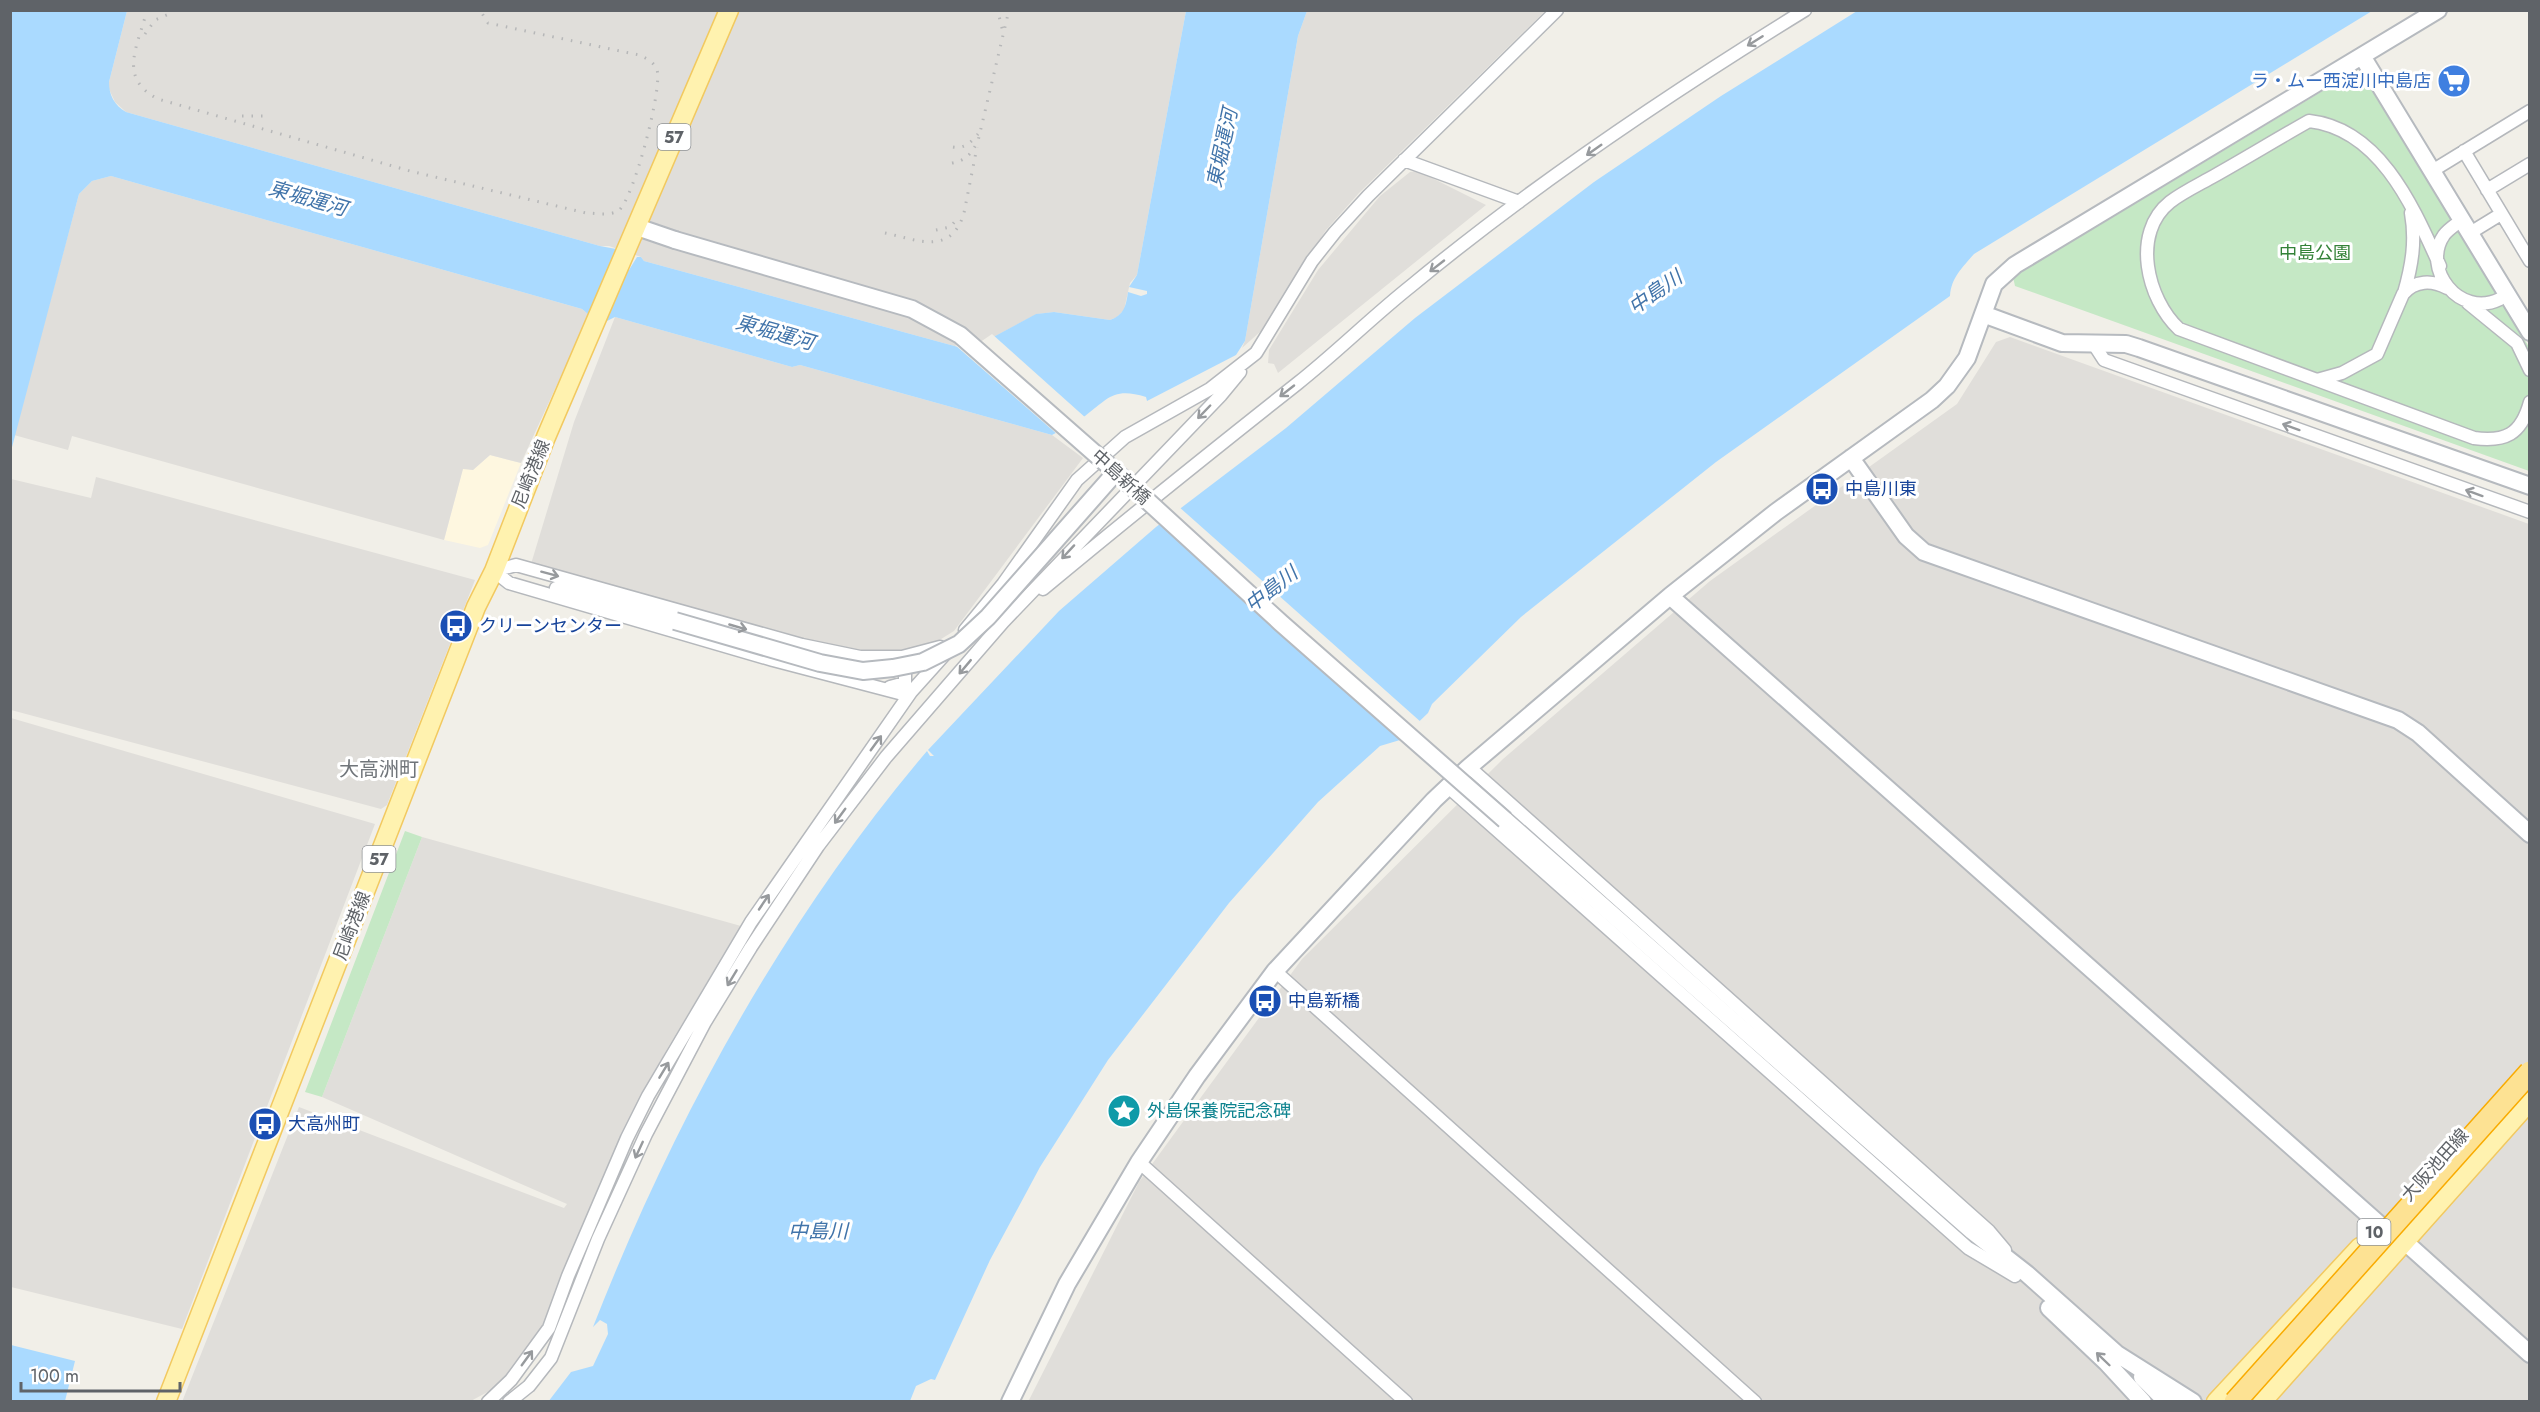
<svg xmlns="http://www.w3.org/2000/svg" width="2540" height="1412" viewBox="0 0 2540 1412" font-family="Jost,'Noto Sans JP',sans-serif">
	<rect width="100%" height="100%" fill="#f1efe8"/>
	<path fill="#fef7e0" d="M490,455l31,8 -33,82 -8,3 -36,-8 19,-72 10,2z"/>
	<path fill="#e0deda" d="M127,11h1059l-49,264 -7,8 -6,27 -7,7 -7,3 -56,-8 -17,2 -68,36 -325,-89 -3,-4 -32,-11h-9l-474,-134 -11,-10 -6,-13v-7z
		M1307,11h238l-186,182 -33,37 -65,101 -19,17 3,-7 53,-305z
		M1418,171l68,34 -208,168 -4,-9 -6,-1 1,-13 49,-80 62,-74 30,-24z
		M111,176l471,133 7,6 -68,148 -31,-8 -17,15 -10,-1 -19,71 -372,-104 -4,14 -54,-15 65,-241 13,-13z
		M615,317l177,50 8,-2 252,70 31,23 -129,173 -29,18 -43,4 -54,-6 -297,-83 43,-142z
		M2010,337l519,187v877l-1501,1 111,-220 163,-223 201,-200 207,-178 247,-177 39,-62z
		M96,477l379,103 -88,225 -6,4 -370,-99v-231l80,19z
		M11,718l364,106 -193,505 -171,-42z
		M422,837l319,89 -74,123 -37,71 -82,196 -31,50 -24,23 -24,13h-287l117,-295 265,101 3,-4 -245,-107z"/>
	<path fill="#c5e8c5" d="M2354,72l9,4 166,271v124l-514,-185 -2,-9z
		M405,831l17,6 -100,260 -17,-5z"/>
	<path fill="#aadaff" d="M11,11h116l-18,71c0,13 5,23 17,30l474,134 16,3 -4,13 17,8 8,-13h4l3,4 325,89 67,-36 18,-2 56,8c14,-5 16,-14 18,-28l13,4 6,-2v-3l-18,-4 8,-12 49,-264h121l-9,25 -53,305 -9,14 -89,46 -1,-4c-33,-10 -38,2 -61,19 -10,7 -22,13 -33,19l-252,-70 -8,2 -177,-50 -8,4 -18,-6 -7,-6 -471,-133 -19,5 -13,13 -68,257z
		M1857,11h515l-398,243c-12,14 -23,24 -24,42l-234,166 -195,155 -89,87 -4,9 -28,27 -20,6 -62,56 -89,101 -121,157 -68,107 -50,93 -55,120 -4,-1 -15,7 -6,15 -362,1 23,-30 22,-6 15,-32 -1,-10 -7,-4 -7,7c81,-207 190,-406 334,-576l3,5h4l-6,-6 131,-139 97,-84 130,-99 129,-110 179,-136 127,-86z
		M11,1345l64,16 -10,40h-54z"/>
	<path fill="#f1efe8" d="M992,334l95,85 -29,16 -103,-90 18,2z
		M1178,506l244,217 -20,19 -245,-220z"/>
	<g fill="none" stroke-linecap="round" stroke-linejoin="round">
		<g stroke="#b5b8bc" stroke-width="15">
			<path id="street" d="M2464,151l66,110
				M1404,160l115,42
				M2432,171l98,-60
				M2487,190l43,-26
				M2455,225c-4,3 -8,6 -11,10 -23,33 15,84 56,64
				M2470,233l31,-19
				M2440,266c-26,-57 -59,-137 -131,-145 -32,18 -63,37 -95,55 -14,8 -31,16 -44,26 -39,31 -23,97 9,127l295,109c31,4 47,-3 56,-36
				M2404,293c8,-28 12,-52 7,-80
				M2468,303l49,40 13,27
				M2093,343l11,17 426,152
				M2317,380l25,-7 35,-19 26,-60c12,-14 29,-14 44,-6
				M494,571l22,-6 286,80 58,12h42l38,-10
				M494,571l15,12 264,77 126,33 12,-1
				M556,588l119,33
				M1043,589c84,-70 169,-138 255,-206 39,-31 74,-66 113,-97 122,-101 259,-193 394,-276
				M965,630l38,-46 74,-104 48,-43 85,-48 46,-36 56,-92 23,-29 33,-36 189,-186
				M890,687l15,-4v-12l-9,-8
				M1469,767l520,464 16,19
				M1447,786l521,462 47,28
				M1275,971l480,431
				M1139,1162l267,240
				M488,1402l23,-22 38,-52 19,-52 59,-138 21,-42 103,-174 160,-230 35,-39
				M509,1402l20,-16 22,-28 47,-119 48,-105 59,-112 46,-75 67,-101 68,-89 117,-135 218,-227 19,-23"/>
		</g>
		<g stroke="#b6babf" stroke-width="20">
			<path id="secondary" d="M2362,56l168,276
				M637,227l38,13
				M1983,314l79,29 64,1 13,4 391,138
				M1851,458l55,78 18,16 474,168 20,13 112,101
				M1670,596l710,629 24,16 126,113
				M1505,820l467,411 55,43 90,80 76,48
				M2049,1308l58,55 36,39
				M2142,1377l25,25
				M1010,1402l57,-118 72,-122 58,-86 78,-105 159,-171 35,-33 201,-171 106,-84 156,-112 15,-14 20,-28 27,-74 21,-19 423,-255"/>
		</g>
		<g stroke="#f2c960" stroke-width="21">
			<path id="primary" d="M166,1402l310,-795 18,-36 52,-134 183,-427
				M2216,1402l144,-155
				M2262,1402l268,-301"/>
		</g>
		<use href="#street" stroke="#fff" stroke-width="12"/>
		<use href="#secondary" stroke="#fff" stroke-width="16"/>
		<use href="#primary" stroke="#fff2af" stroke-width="18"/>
		<path stroke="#b6b7b8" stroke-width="3" stroke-dasharray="1.5 8" stroke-linecap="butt" d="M147,10c-9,36 -30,68 11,89l252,72 176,42c9,0 23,3 32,-2 15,-9 45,-124 39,-141 -3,-8 -11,-12 -18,-15l-151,-32 -8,-13
			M994,10l5,6 4,16
			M145,34l10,-14 14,-6
			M242,116h24
			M953,147c12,2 18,-5 25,-13
			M952,163c15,-3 19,-9 26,-22l31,-131
			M936,230l14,-3 8,-9
			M885,233c33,7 66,23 79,-20l13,-66"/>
		<g stroke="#b6babf" stroke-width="20" stroke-linecap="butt">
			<path id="secondary-bridge" d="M675,240l237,69 48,26 156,137 165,151 224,197
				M675,621l145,42 43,8 30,-3 30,-6 36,-18 29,-27 128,-145"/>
		</g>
		<g stroke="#f9ab00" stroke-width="24" stroke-linecap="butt">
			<path id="highway-bridge" d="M2235,1402l295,-330"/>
		</g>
		<use href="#secondary-bridge" stroke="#fff" stroke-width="16"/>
		<use href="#highway-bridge" stroke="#fde293" stroke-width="21"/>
	</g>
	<defs><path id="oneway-shaft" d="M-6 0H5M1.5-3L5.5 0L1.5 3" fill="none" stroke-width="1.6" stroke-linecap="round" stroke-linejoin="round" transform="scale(1.5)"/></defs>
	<g stroke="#979a9d">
		<use href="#oneway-shaft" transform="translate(1755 41) rotate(148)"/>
		<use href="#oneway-shaft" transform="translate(1594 150) rotate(145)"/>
		<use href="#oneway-shaft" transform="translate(1437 266) rotate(142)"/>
		<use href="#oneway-shaft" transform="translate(1287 391) rotate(142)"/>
		<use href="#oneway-shaft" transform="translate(1204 412) rotate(134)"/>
		<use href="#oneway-shaft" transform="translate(2291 427) rotate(-160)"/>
		<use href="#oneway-shaft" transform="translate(2474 493) rotate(-160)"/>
		<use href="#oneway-shaft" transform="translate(1068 552) rotate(133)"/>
		<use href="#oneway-shaft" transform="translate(550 574) rotate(15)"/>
		<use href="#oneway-shaft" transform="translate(738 627) rotate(16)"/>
		<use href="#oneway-shaft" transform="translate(965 667) rotate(130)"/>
		<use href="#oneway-shaft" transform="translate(876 743) rotate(-54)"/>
		<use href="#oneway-shaft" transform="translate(840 816) rotate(126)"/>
		<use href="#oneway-shaft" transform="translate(764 902) rotate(-56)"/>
		<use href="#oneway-shaft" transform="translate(732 978) rotate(121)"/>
		<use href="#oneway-shaft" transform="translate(664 1070) rotate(-59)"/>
		<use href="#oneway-shaft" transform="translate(639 1150) rotate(115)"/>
		<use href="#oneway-shaft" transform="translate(527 1358) rotate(-54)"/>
		<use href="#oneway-shaft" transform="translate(2103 1359) rotate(-136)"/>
	</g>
	<defs>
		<g id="supermarket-disc" transform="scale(1.725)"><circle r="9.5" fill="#3f7fe0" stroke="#fff"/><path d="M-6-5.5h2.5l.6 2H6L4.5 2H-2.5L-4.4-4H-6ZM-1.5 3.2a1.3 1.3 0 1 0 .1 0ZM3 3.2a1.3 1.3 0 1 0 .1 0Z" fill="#fff"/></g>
		<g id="bus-disc" transform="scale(1.725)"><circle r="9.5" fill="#1a4fb4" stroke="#fff"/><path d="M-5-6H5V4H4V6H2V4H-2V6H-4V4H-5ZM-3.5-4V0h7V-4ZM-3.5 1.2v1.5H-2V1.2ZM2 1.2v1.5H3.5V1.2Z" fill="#fff"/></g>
		<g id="sight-disc" transform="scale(1.725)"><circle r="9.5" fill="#0f9aa8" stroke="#fff"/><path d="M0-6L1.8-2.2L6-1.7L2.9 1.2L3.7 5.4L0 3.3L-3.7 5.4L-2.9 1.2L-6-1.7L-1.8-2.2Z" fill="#fff"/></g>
	</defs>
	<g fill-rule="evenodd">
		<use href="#supermarket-disc" x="2454" y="81"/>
		<use href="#bus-disc" x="1822" y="489"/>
		<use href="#bus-disc" x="456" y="626"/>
		<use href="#bus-disc" x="1265" y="1001"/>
		<use href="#sight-disc" x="1124" y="1111"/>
		<use href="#bus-disc" x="265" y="1124"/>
	</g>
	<g text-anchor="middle" stroke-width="6" stroke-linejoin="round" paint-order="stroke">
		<g fill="#fff" stroke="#8f9295" stroke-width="1.5">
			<rect x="657.5" y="124" width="33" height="26" rx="4.5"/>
			<rect x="362.5" y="846" width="33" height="26" rx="4.5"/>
			<rect x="2357.5" y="1219" width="33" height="26" rx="4.5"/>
		</g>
		<g font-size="16" font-weight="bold" fill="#5f6368">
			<text x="674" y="143">57</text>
			<text x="379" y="865">57</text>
			<text x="2374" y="1238">10</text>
		</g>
		<g font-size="18" fill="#366cbe" stroke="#fff" text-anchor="end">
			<text x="2431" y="87">ラ・ムー西淀川中島店</text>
		</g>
		<g font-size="18" fill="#348238" stroke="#fff">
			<text x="2315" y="259">中島公園</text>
		</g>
		<g font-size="18" fill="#5f6368" stroke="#fff">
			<text transform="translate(531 474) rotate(-68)" y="6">尼崎港線</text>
			<text transform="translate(1121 477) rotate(42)" y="6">中島新橋</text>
			<text transform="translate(352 926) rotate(-69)" y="6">尼崎港線</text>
			<text transform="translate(2435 1165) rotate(-48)" y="6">大阪池田線</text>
		</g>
		<g font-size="18" fill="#164399" stroke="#fff" text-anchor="start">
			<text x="1845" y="495">中島川東</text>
			<text x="479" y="632">クリーンセンター</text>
			<text x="1288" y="1007">中島新橋</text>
			<text x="288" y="1130">大高州町</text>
		</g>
		<g font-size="18" fill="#0d838f" stroke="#fff" text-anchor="start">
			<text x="1147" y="1117">外島保養院記念碑</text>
		</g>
		<g font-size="20" font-style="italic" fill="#4174aa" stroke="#fff">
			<text transform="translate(1222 148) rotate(-78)" y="7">東堀運河</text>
			<text transform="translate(308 198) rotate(16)" y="7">東堀運河</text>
			<text transform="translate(1655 292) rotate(-35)" y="7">中島川</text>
			<text transform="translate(775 332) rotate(16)" y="7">東堀運河</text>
			<text transform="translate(1271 589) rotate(-38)" y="7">中島川</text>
			<text x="818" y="1238">中島川</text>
		</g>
		<g font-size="20" fill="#70757a" stroke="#fff">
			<text x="379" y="776">大高洲町</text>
		</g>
	</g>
	<rect width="2540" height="1412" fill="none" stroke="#5f6368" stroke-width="24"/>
	<path d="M21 1382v9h159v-9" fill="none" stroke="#5f6368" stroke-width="3"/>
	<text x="30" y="1382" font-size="18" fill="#5f6368" stroke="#ffffff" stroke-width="4.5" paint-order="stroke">100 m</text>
</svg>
